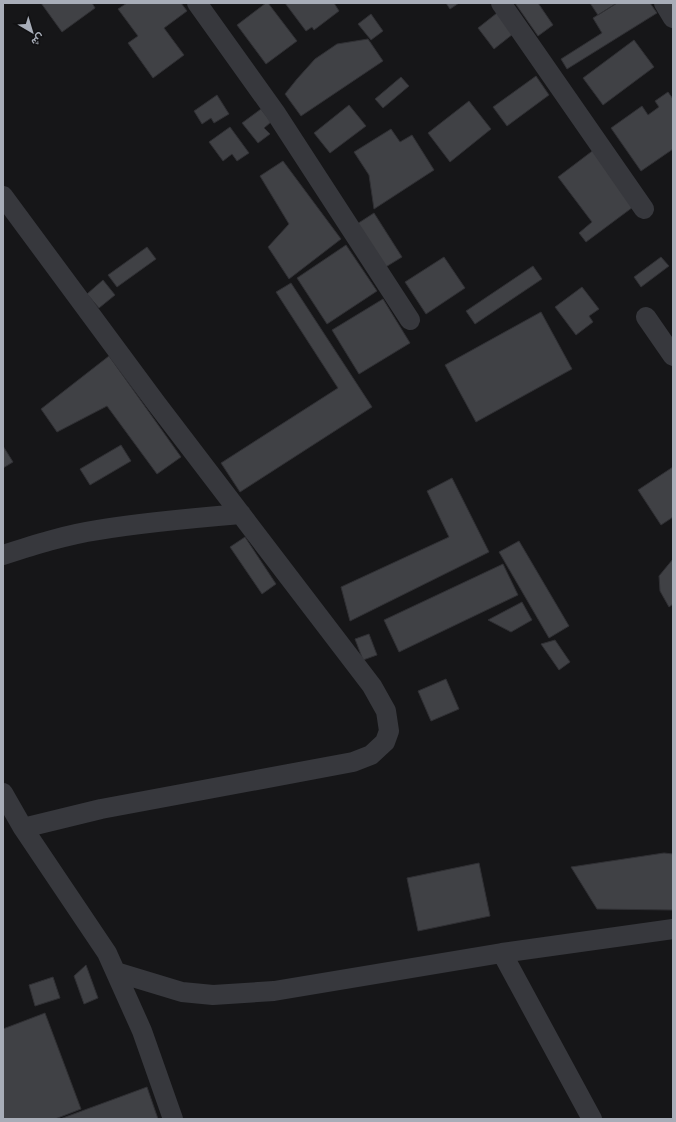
<svg xmlns="http://www.w3.org/2000/svg" width="676" height="1122" viewBox="0 0 676 1122" font-family="Signika,Vazirmatn,sans-serif">
	<rect width="100%" height="100%" fill="#161618"/>
	<path fill="#404145" stroke="#303034" d="M41,3h51l3,5 -33,24z
		M127,3h54l6,8 -23,17 20,27 -31,23 -25,-35 10,-7 -20,-27z
		M266,3h2l29,38 -31,23 -29,-39z
		M285,3h49l5,8 -25,19 -2,-3 -6,4z
		M446,3h13l-9,6z
		M515,3h23l15,22 -15,11z
		M590,3h27l-19,12z
		M617,3h33l7,10 -90,56 -6,-10 41,-26 -9,-15z
		M497,13l16,21 -19,15 -16,-21z
		M371,14l12,17 -12,9 -13,-16z
		M368,39l15,22 -82,55 -16,-22 12,-15 18,-20 22,-15z
		M634,40l20,27 -51,38 -20,-27z
		M536,76l13,19 -42,31 -14,-19z
		M401,77l8,9 -26,22 -8,-9z
		M668,92l5,7v50l-32,22 -30,-43 31,-22 6,9 11,-8 -4,-6z
		M217,95l12,19 -15,9 -3,-5 -9,6 -8,-13z
		M469,101l22,28 -41,33 -22,-29z
		M349,105l17,21 -36,27 -16,-20z
		M261,109l10,13 -7,6 6,6 -12,9 -16,-20z
		M230,127l19,26 -12,8 -5,-7 -9,7 -14,-19z
		M391,129l9,13 12,-7 22,35 -60,39 -5,-34 -15,-23z
		M595,149l42,55 -51,38 -7,-9 13,-11 -34,-45z
		M283,161l58,78 -52,40 -21,-32 21,-23 -29,-48z
		M374,213l28,44 -18,11 -27,-44z
		M346,245l31,46 -50,33 -30,-46z
		M147,247l9,12 -39,28 -9,-12z
		M444,257l21,31 -39,26 -21,-32z
		M661,257l8,9 -28,21 -7,-10z
		M533,266l9,13 -67,45 -9,-13z
		M103,280l12,15 -16,13 -12,-14z
		M291,283l81,124 -132,85 -19,-29 117,-75 -62,-96z
		M582,287l17,22 -10,7 4,6 -17,13 -21,-28z
		M383,299l27,44 -51,31 -27,-44z
		M541,312l31,57 -96,53 -31,-57z
		M109,356l72,101 -24,17 -50,-68 -50,26 -16,-23z
		M121,445l10,16 -41,24 -10,-16z
		M3,446l10,16 -10,6z
		M673,467v50l-12,8 -23,-35z
		M452,478l37,74 -139,69 -9,-34 108,-50 -22,-46z
		M245,537l31,47 -14,10 -32,-47z
		M519,541l50,85 -20,12 -50,-86z
		M673,559v45l-4,3 -9,-16 -1,-15z
		M503,564l15,31 -119,57 -15,-32z
		M522,602l10,18 -21,12 -23,-12z
		M369,634l8,21 -14,5 -8,-21z
		M555,640l15,22 -11,8 -18,-26z
		M446,679l13,30 -28,12 -13,-30z
		M664,853l9,1v56l-76,-1 -26,-42z
		M479,863l11,53 -72,15 -11,-53z
		M86,965l12,33 -14,6 -10,-28z
		M53,977l7,21 -25,8 -6,-21z
		M45,1013l36,96 -26,10h-52v-90z
		M147,1087l11,32h-98z"/>
	<g fill="none" stroke-linecap="round" stroke-linejoin="round">
		<path stroke="#37383d" stroke-width="20" d="M197,3l78,109 135,208
			M501,3l143,206
			M664,3l9,15
			M3,196l153,207 216,283 14,25 3,20 -4,11 -14,13 -18,7 -252,47 -78,19
			M646,317l27,39
			M3,555c31,-10 62,-20 95,-25 47,-8 95,-12 143,-16
			M3,793l20,35 84,125 35,78 31,88
			M502,953l171,-24
			M116,972l66,20 31,3 61,-4 228,-38 90,166"/>
	</g>
	<rect width="676" height="1122" fill="none" stroke="#a8adb8" stroke-width="8"/>
	<g transform="translate(32 32) rotate(142)" stroke="#111113" stroke-width="3" paint-order="stroke">
	<path d="M0-3L7 15L0 10L-7 15Z" fill="#a8adb8"/>
	<text y="-6" font-size="11" font-weight="bold" text-anchor="middle" fill="#a8adb8">ش</text>
	</g>
</svg>
